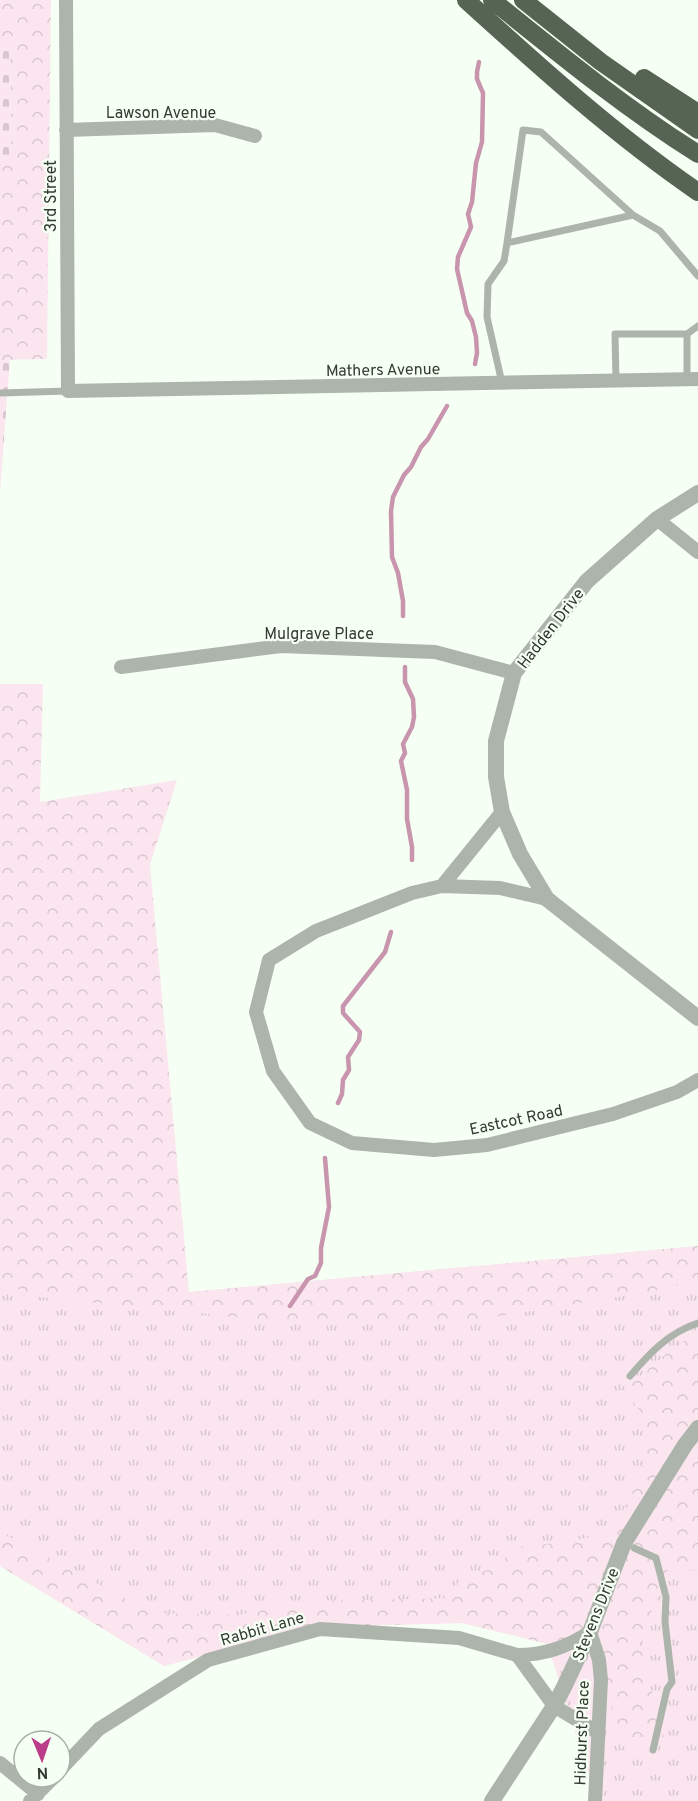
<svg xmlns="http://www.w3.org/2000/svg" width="698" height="1801" viewBox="0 0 698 1801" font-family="Overpass,sans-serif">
	<defs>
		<pattern id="grass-tufts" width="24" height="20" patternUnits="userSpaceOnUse" patternTransform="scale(1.5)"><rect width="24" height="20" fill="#fbe6f0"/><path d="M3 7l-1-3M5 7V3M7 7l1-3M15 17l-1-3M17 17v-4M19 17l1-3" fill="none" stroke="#d8c6ce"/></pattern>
		<pattern id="forest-crowns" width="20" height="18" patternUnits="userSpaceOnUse" patternTransform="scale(1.5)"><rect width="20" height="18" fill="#fbe6f0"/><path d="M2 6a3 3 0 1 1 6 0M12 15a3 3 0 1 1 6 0" fill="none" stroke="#d8c6ce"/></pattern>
		<pattern id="cemetery-stones" width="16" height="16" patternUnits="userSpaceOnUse" patternTransform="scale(1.5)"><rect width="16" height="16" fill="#fbe6f0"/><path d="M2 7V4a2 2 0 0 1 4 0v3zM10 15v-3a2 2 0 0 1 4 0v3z" fill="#d8c6ce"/></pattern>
	</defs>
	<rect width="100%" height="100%" fill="#f5fff3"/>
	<path fill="url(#grass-tufts)" d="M698,1246v555h-101l-50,-158 -85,-20 -153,4 -145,39 -164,-100v-291l189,17z"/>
	<path fill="url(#forest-crowns)" d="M0,0h51l-4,359 -47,1v-194l11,-1 -1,-128h-10z
		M0,684h43l-3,118 137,-22 -27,85 39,427 509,-46v30l-32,13 -197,32 -153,4 -287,-29 -29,-19z
		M698,1336v234l-30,-1 -29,73 27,103 -49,-5 -16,-96h-54l-85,-21 -153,4 -145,39 -164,-100v-34l153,81 87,2 41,-13 174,-4 3,-17 35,-13 26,-21 53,-6 28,-6 16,-13 21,-36 6,-24 3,-21 -3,-27 -20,-23 56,-48z"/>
	<path fill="url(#cemetery-stones)" d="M0,37h10l1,129h-11z
		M0,360h10l-10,132z"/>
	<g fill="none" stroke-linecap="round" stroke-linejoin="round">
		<path stroke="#c894ae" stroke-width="4.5" d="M475,364l2,-11 -1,-16 -4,-16 -5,-8 -10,-44 1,-12 13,-30 -3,-13 4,-12 4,-39 6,-21 1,-49 -6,-14v-7l2,-10
			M403,616v-15l-5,-28 -6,-16 -1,-46 2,-14 11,-22 7,-8 10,-20 7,-8 19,-33
			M405,667v15l8,17 1,18 -2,10 -9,17 2,9 -4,8 6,29v29l5,28v13
			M338,1103l4,-9 1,-14 6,-10 -1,-13 11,-17 1,-8 -17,-19v-7l42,-54 6,-20
			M290,1306l18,-27 7,-3 6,-13v-15l8,-41 -4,-49"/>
		<path stroke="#adb4ac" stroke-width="7" d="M633,215l-126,28 16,-113 18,2 92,83 27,16 38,45
			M687,334v45
			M616,381l-1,-47h72l11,-8
			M502,383l-15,-66 1,-33 16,-23 3,-18
			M0,393l68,-2
			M630,1376c19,-22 39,-44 68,-53
			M634,1548l22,10 10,39 -1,25 7,60 -5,7 -14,61"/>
		<path stroke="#adb4ac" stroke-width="14" d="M66,0l2,391 630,-12
			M66,130l149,-5 40,11
			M657,519l41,33
			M121,667l160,-21 154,6 79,21
			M442,886l60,-74
			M547,899l-47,-11 -58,-2 -30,7 -96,38 -47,29 -13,52 17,59 37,52 42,20 82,7 53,-5 126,-31 64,-22 21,-12
			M517,1655c28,0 50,-8 73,-23l9,28 2,20 -6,121
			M0,1763l38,31
			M60,1770l39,-41 109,-69 112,-31 139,9 58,17 37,51 43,26
			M30,1801l24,-24"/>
		<path stroke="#adb4ac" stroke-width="16" d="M698,493l-41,26 -70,62 -73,92 -18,68v36l6,35 18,42 27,45 151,119
			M492,1801l62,-95 10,-19 26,-55 34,-89 61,-98 13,-17"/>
		<path stroke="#566453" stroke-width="18" d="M466,0c75,68 149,135 232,192
			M492,0c67,54 133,108 206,154
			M523,0l78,62 97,68
			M644,78l54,35"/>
	</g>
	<g text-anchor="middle" stroke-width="4.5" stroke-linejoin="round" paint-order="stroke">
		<g font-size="16" fill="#343b33" stroke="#f5fff3">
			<text x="161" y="118">Lawson Avenue</text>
			<text transform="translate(50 196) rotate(-90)" y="6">3rd Street</text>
			<text transform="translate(383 369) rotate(-1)" y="6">Mathers Avenue</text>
			<text transform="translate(550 628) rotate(-52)" y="6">Hadden Drive</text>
			<text x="319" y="639">Mulgrave Place</text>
			<text transform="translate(516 1119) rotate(-12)" y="6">Eastcot Road</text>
			<text transform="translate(595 1614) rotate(-68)" y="6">Stevens Drive</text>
			<text transform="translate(262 1628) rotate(-16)" y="6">Rabbit Lane</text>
			<text transform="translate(581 1733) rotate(-88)" y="6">Hidhurst Place</text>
		</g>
	</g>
	<g transform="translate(42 1759) rotate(178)"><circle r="28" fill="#f5fff3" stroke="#a8b1a6" stroke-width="1.5"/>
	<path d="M0-4.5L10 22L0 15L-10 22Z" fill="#bb3c89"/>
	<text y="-9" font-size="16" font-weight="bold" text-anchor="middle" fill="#343b33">N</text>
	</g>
</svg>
